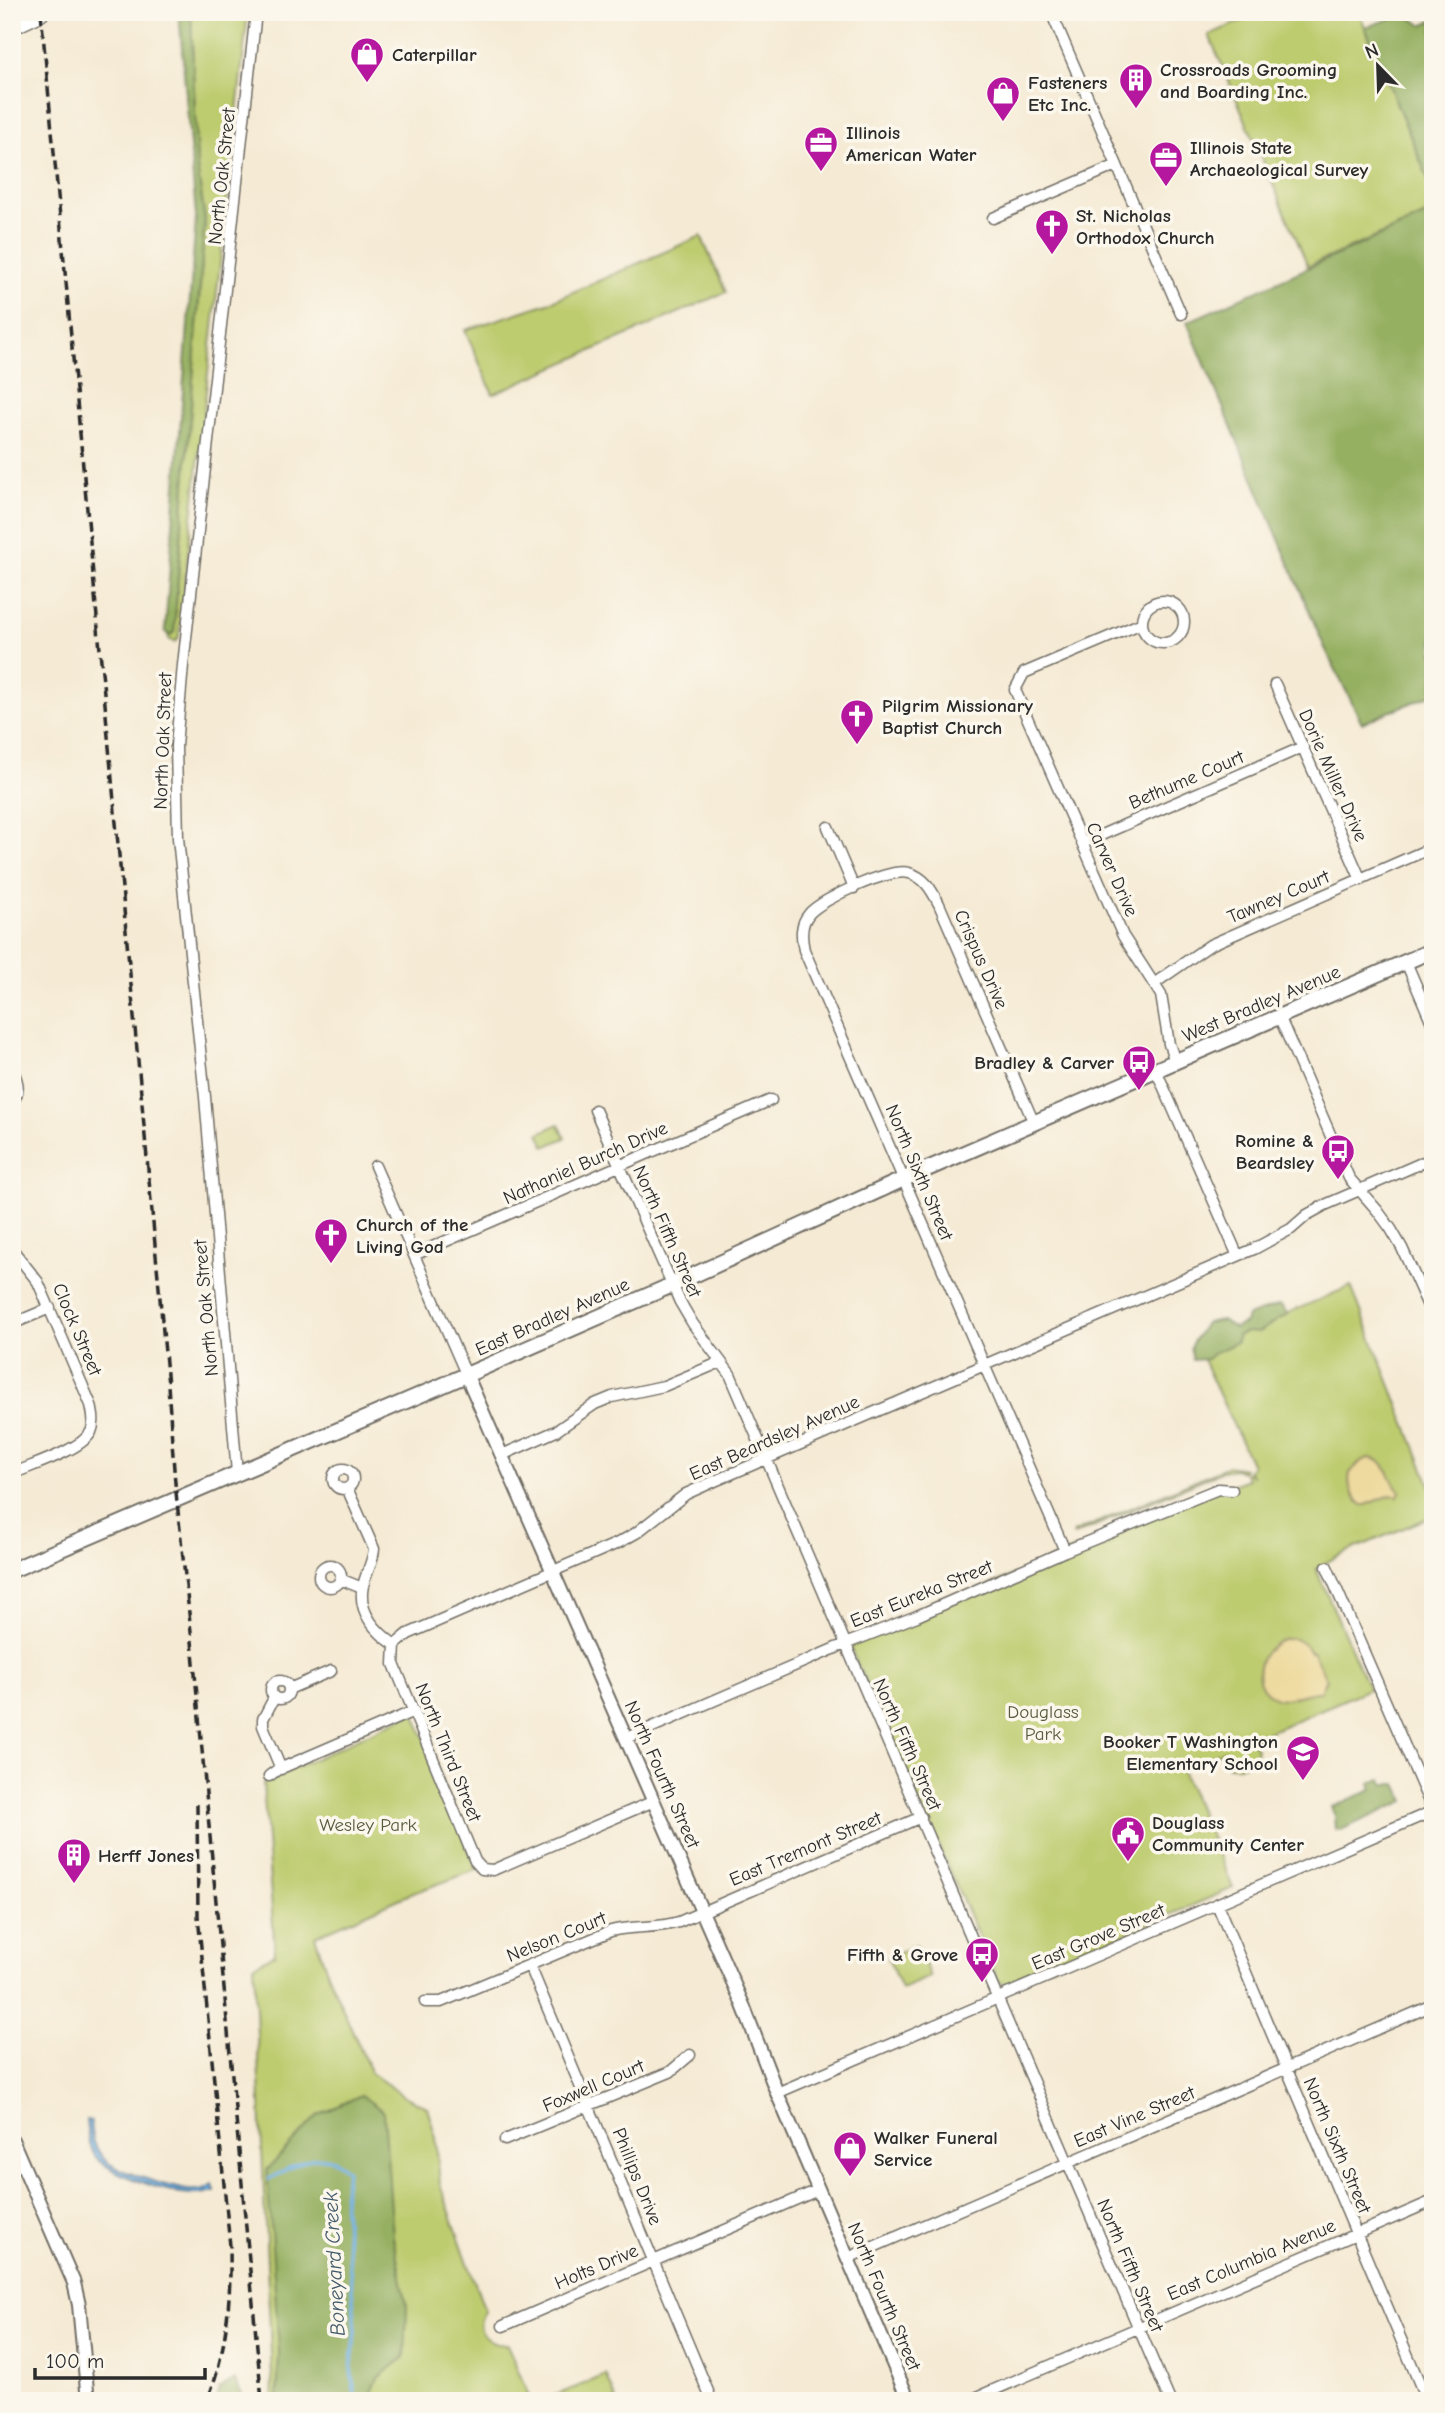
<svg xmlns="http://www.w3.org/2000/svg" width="1445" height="2413" viewBox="0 0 1445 2413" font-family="'Comic Neue',sans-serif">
	<rect width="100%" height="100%" fill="#fbf7ec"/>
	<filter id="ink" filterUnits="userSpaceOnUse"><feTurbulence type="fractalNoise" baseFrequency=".0143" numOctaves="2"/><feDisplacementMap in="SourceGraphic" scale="14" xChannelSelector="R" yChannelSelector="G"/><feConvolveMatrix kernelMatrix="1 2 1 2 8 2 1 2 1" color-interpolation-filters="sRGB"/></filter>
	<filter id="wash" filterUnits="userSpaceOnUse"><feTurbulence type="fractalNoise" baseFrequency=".00686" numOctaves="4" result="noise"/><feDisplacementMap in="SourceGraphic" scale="28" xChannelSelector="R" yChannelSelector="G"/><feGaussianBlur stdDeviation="1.57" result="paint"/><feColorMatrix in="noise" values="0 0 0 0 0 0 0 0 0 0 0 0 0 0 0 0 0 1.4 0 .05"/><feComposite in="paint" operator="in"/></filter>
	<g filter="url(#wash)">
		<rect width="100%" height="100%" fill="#f5ead4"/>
		<path fill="#becc6f" stroke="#747c4d" stroke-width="2" d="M191,12h57l-69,623 -1,4 -4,3 -4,-2 -3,-7h7l31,-413 -8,-54z
			M1262,12h97l74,179v21l-125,54 -99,-231z
			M701,236l25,56 -233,102 -28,-64 83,-27z
			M559,1124l6,14 -20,9 -6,-14z
			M1351,1286l82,206v24l-94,39 -23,14 53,120 -121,52 7,3 2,6c-5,13 -16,19 -30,15l-4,-8 2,-7 -44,19 52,119 -224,96 -10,-2 -150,-337 352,-149 47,-17 -3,-5 2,-2 6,5 -5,-7 4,-5 -53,-114z
			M1228,1466l16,3 -2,3 -7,-3 -13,2 -148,64 -1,-2z
			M414,1712l63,158 -67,24 -95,42 13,39 43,98 33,23 23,11 9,31 4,46 45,127c-12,19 2,36 22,33l24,57h-258l-19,-436 21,-11 -12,-171z
			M916,1945l14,32 -29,12 -13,-31z
			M606,2375l11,26h-75z"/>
		<path fill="#96b062" stroke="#606e46" stroke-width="2" d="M179,12h12l6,154 8,54 -31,413 -4,2 -5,-3 31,-415z
			M1410,17l12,8 11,-5v171l-68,-164 28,-9z
			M1433,212v482l-71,29 -38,-77 -137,-324z
			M1280,1305l8,9 -31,19 -10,-1 -10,4v6l-23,11 -7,6 -14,1 -3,-13 15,-24 17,-3 12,8 11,-5 2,-7z
			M1382,1779l2,5h13l8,17 -64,29 -5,-1 -1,-13 -4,-9 41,-17 -2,-7z
			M361,2095l23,17 9,125 14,69 -2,51 -27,21 -8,20 5,3h-98l2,-49 -12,-182 50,-54z
			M235,2380l10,21h-30l4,-12z"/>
		<path fill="#eeda9e" stroke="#8c8264" stroke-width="2" d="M1368,1458c21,1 20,21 32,33l-2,5 -7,-1 -25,10h-4c-11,-9 -15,-19 -12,-32l10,-11z
			M1295,1639l8,4 7,9h3l13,27 -6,13c-15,-1 -29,10 -43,6 -35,-12 -16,-62 18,-59z"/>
		<path fill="#70b0e3" stroke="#4e6e87" stroke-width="2" d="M86,2120l5,1c-2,12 5,31 15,40 10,10 66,27 82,29 9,1 18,0 25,-6l2,7c-7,1 -14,4 -21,3 -23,0 -83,-19 -98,-37 -7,-9 -9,-26 -10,-37z"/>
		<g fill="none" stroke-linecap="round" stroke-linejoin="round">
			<path stroke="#70b0e3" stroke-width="3.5" d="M269,2179c24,-13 56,-36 78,-8l-4,28 13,132 -5,39 5,31"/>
		</g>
	</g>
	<g filter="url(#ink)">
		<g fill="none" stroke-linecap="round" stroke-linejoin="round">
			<g stroke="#726e66" stroke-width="13">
				<path id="minor" d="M1051,12l130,302
					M993,218l124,-53
					M1142 622a21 21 0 1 1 42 0a21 21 0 1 1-42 0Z
					M1142,623l-118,50 -9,17 108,246 38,59 8,49 6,17
					M1275,684l86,196
					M828,827l26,61
					M1083,843l220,-96
					M1406,962l27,63
					M1155,983l55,-38 212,-93
					M1279,1016l70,162 28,32 14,19 11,19 31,69
					M12,1068c6,14 9,22 0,35
					M1156,1070l81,184
					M595,1110l85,192 13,22 37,50 440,1027
					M1034,1123l-95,-219c-7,-13 -14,-27 -30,-31 -18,-6 -88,26 -100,41 -9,10 -8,23 -5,36l261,601
					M375,1166l91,208
					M12,1249l26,33 53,123c2,9 4,18 0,27 -10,18 -59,33 -79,42
					M414,1255l357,-155
					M12,1324l38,-16
					M502,1455l54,-24 39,-27 17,-7 52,-11 57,-24
					M333 1479a10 10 0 1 1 20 0a10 10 0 1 1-20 0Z
					M237,1473l-32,-376 -27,-259 -2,-92 7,-81 73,-653
					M347,1488l27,61c-1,13 -8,24 -11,37 -6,26 12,45 32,59
					M319 1576a11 11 0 1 1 22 0a11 11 0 1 1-22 0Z
					M1327,1567l106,244
					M340,1579l22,9
					M271 1690a9 9 0 1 1 18 0a9 9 0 1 1-18 0Z
					M289,1689l42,-18
					M274,1698l-11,21v7l18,43
					M627,1738l218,-94 72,-28 148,-65 153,-62 14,1
					M269,1776l8,-6 137,-59
					M654,1801l-161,69 -11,-1 -7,-8 -81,-197 1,-19 13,-11 210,-91 18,-10 50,-39 31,-14 537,-231 37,-20 16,-14 18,-10 108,-47
					M1217,1904l210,497
					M530,1966l182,435
					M425,2002h16l170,-71c23,-6 45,-2 68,-9l242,-105
					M777,2093l656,-282
					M505,2140l165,-68 20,-17
					M848,2258l585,-253
					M503,2326l315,-136
					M968,2401l465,-200"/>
			</g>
			<g stroke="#726e66" stroke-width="16">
				<path id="tertiary" d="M466,1374l277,631 34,88 132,308
					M12,2140l62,143 5,22 9,96
					M1424,2401l9,-4"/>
			</g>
			<g stroke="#726e66" stroke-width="18">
				<path id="secondary" d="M12,1570l429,-184 231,-101 232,-106 529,-229"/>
			</g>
			<g stroke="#726e66" stroke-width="21">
				<path id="motorway" d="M12,25l28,-13"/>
			</g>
			<use href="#minor" stroke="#fff" stroke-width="10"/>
			<use href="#tertiary" stroke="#fff" stroke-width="12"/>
			<use href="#secondary" stroke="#fff" stroke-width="14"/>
			<use href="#motorway" stroke="#fff" stroke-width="18"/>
			<path stroke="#2b2b2b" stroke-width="3.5" stroke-dasharray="10 5" stroke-linecap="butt" d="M41,12l127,1373 7,98 17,158 70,760
				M197,1804l1,112 32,330c1,52 -3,106 -23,155"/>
		</g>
	</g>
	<defs>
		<g id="shop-pin" transform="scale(1.75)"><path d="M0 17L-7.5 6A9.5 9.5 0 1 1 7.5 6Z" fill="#b5179e" stroke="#fbf7ec"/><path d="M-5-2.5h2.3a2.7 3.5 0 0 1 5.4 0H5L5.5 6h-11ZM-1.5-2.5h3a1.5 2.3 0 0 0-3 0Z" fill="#fff"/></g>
		<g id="building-pin" transform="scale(1.75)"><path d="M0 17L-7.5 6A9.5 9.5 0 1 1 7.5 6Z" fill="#b5179e" stroke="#fbf7ec"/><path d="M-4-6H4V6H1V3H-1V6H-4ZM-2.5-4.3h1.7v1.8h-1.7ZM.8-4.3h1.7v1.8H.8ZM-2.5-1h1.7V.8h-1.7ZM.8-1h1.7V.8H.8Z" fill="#fff"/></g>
		<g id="office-pin" transform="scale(1.75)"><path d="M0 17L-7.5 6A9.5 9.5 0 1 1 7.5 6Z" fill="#b5179e" stroke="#fbf7ec"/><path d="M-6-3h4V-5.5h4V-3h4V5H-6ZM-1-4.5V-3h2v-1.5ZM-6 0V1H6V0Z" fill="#fff"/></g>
		<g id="church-pin" transform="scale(1.75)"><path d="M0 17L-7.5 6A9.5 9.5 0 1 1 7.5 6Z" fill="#b5179e" stroke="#fbf7ec"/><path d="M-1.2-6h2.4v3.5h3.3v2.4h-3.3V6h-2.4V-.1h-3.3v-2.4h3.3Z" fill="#fff"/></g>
		<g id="bus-pin" transform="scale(1.75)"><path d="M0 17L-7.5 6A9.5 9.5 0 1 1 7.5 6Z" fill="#b5179e" stroke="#fbf7ec"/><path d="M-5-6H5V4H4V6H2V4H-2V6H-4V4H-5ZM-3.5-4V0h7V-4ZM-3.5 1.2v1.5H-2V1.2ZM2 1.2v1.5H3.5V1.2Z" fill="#fff"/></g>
		<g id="school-pin" transform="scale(1.75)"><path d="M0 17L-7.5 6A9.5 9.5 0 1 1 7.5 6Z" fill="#b5179e" stroke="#fbf7ec"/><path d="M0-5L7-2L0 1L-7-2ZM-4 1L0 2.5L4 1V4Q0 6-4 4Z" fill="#fff"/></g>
		<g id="civic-pin" transform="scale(1.75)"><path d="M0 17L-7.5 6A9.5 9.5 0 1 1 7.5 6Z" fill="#b5179e" stroke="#fbf7ec"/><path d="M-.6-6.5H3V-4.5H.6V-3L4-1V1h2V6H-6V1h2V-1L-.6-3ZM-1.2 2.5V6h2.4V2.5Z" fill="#fff"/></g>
	</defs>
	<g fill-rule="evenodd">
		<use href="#shop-pin" x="367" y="54"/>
		<use href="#building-pin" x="1136" y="80"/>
		<use href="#shop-pin" x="1003" y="93"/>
		<use href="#office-pin" x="821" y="143"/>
		<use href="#office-pin" x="1166" y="158"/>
		<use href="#church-pin" x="1052" y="226"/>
		<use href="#church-pin" x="857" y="716"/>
		<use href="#bus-pin" x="1139" y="1062"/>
		<use href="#bus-pin" x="1338" y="1151"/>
		<use href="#church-pin" x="331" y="1235"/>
		<use href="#school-pin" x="1303" y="1752"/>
		<use href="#civic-pin" x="1128" y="1833"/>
		<use href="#building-pin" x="74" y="1855"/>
		<use href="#bus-pin" x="982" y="1954"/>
		<use href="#shop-pin" x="850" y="2148"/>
	</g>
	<g text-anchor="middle" stroke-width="7" stroke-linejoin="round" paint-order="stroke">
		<g font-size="19" font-weight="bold" fill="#2b2b2b" stroke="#fbf7ec" text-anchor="start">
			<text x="392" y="61">Caterpillar</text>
			<text x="1160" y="76">Crossroads Grooming<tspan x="1160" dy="22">and Boarding Inc.</tspan></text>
			<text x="1028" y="89">Fasteners<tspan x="1028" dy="22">Etc Inc.</tspan></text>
			<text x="846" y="139">Illinois<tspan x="846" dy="22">American Water</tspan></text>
			<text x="1190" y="154">Illinois State<tspan x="1190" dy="22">Archaeological Survey</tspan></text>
			<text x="1076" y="222">St. Nicholas<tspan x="1076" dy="22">Orthodox Church</tspan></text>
			<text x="882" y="712">Pilgrim Missionary<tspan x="882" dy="22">Baptist Church</tspan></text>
			<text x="1114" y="1069" text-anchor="end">Bradley &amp; Carver</text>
			<text x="1314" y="1147" text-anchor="end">Romine &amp;<tspan x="1314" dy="22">Beardsley</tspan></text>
			<text x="356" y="1231">Church of the<tspan x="356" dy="22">Living God</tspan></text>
			<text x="1278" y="1748" text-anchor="end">Booker T Washington<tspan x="1278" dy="22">Elementary School</tspan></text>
			<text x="1152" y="1829">Douglass<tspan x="1152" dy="22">Community Center</tspan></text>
			<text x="98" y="1862">Herff Jones</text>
			<text x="958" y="1961" text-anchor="end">Fifth &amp; Grove</text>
			<text x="874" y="2144">Walker Funeral<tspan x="874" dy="22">Service</tspan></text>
		</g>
		<g font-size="19" fill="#2b2b2b" stroke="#fbf7ec">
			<text transform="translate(221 176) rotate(-84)" y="7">North Oak Street</text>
			<text transform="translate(162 741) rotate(-88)" y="7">North Oak Street</text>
			<text transform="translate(1334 775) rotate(66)" y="7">Dorie Miller Drive</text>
			<text transform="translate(1186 779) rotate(-23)" y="7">Bethume Court</text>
			<text transform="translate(1113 869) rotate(66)" y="7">Carver Drive</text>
			<text transform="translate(1278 896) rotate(-23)" y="7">Tawney Court</text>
			<text transform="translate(982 959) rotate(66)" y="7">Crispus Drive</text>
			<text transform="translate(1261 1003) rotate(-23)" y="7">West Bradley Avenue</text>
			<text transform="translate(585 1162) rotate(-24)" y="7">Nathaniel Burch Drive</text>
			<text transform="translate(920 1172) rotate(67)" y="7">North Sixth Street</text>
			<text transform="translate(668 1231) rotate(66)" y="7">North Fifth Street</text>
			<text transform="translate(205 1308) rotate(-95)" y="7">North Oak Street</text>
			<text transform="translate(552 1316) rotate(-24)" y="7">East Bradley Avenue</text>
			<text transform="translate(78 1329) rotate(67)" y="7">Clock Street</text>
			<text transform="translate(774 1437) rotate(-24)" y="7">East Beardsley Avenue</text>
			<text transform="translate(921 1593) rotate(-22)" y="7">East Eureka Street</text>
			<text transform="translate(908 1744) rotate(66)" y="7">North Fifth Street</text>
			<text transform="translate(449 1752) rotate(68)" y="7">North Third Street</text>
			<text transform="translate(663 1774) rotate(66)" y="7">North Fourth Street</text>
			<text transform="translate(805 1848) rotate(-23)" y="7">East Tremont Street</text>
			<text transform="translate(556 1936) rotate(-22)" y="7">Nelson Court</text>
			<text transform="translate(1098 1936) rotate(-23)" y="7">East Grove Street</text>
			<text transform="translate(593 2085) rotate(-23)" y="7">Foxwell Court</text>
			<text transform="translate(1134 2116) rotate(-23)" y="7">East Vine Street</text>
			<text transform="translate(1338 2145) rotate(67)" y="7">North Sixth Street</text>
			<text transform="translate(638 2176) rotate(68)" y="7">Phillips Drive</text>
			<text transform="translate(1251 2259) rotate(-23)" y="7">East Columbia Avenue</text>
			<text transform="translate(1131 2265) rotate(67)" y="7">North Fifth Street</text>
			<text transform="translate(596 2266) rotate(-23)" y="7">Holts Drive</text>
			<text transform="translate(885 2296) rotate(67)" y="7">North Fourth Street</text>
		</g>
		<g font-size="19" fill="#575b3f" stroke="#fbf7ec">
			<text x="1043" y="1718">Douglass<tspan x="1043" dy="22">Park</tspan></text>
			<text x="368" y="1831">Wesley Park</text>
		</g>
		<g font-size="21" font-style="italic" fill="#435a6b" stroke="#fbf7ec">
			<text transform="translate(334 2264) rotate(-93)" y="7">Boneyard Creek</text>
		</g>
	</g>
	<rect width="1445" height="2413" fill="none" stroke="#fbf7ec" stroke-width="42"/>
	<g transform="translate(1378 66) rotate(337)" stroke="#fbf7ec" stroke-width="5" paint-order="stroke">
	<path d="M0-5L12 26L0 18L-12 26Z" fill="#2b2b2b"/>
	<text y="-10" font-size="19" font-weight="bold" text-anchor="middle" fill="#2b2b2b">N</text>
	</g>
	<path d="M35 2368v10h170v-10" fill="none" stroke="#2b2b2b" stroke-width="3.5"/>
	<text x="46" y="2368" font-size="21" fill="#2b2b2b" stroke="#fbf7ec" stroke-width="5" paint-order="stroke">100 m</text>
</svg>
